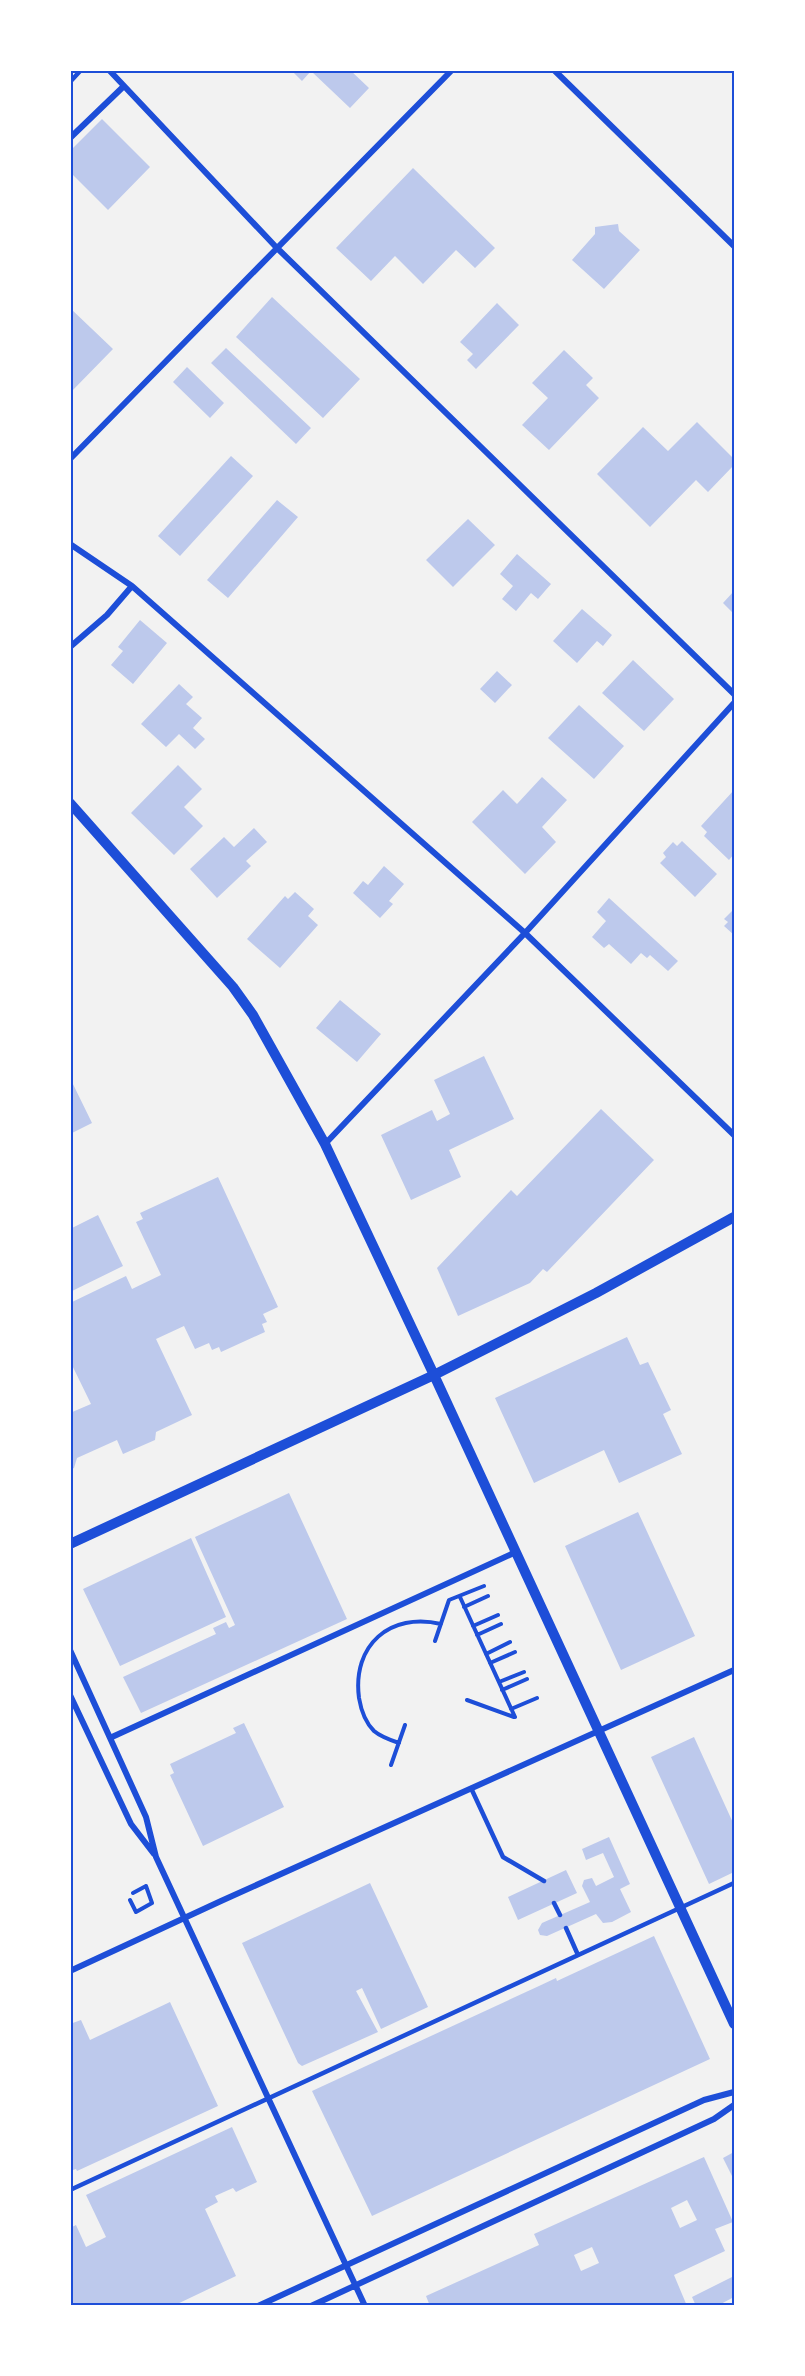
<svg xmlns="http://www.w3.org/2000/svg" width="805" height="2376" viewBox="0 0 805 2376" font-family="'Space Grotesk',sans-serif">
	<rect width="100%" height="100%" fill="#f2f2f2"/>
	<path fill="#bdc9ec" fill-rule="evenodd" d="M291,70h59l19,18 -19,20 -39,-37 -9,10z
		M102,119l48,48 -42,43 -38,-38v-21z
		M413,168l82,80 -20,20 -19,-18 -33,34 -28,-28 -24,25 -35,-33z
		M618,224l1,7 21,19 -36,39 -32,-29 23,-26v-7z
		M272,297l88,82 -37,39 -87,-81z
		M497,303l22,22 -43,44 -9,-9 6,-6 -13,-12z
		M70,308l43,41 -43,44z
		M226,348l85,80 -15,16 -85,-81z
		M564,350l29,28 -7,7 13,13 -50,52 -27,-25 26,-27 -16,-15z
		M187,367l37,36 -14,15 -37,-36z
		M697,422l37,37v6l-26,27 -12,-12 -46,47 -53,-53 46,-47 25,24z
		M231,456l22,20 -73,80 -22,-20z
		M277,500l21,17 -70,81 -21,-18z
		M468,519l27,26 -42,42 -27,-27z
		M517,554l34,30 -13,15 -7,-6 -15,18 -14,-12 11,-13 -13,-12z
		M734,591v23l-11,-11z
		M582,609l30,26 -9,11 -6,-5 -20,22 -24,-22z
		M140,620l27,23 -34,41 -22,-19 12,-14 -5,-4z
		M633,660l41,39 -30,32 -42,-38z
		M497,671l15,14 -17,18 -15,-14z
		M179,684l14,13 -7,7 16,14 -9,10 12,11 -10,10 -16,-15 -13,13 -25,-23z
		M579,705l45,41 -30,33 -46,-41z
		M178,765l24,24 -18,18 19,19 -29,29 -43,-42z
		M542,777l25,23 -25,27 14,15 -31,32 -53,-52 31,-32 14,14z
		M734,790v64l-5,6 -25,-24 3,-4 -6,-6z
		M254,828l13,14 -21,19 5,5 -34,32 -27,-29 34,-32 10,10z
		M682,841l35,33 -22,23 -35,-34 6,-6 -3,-4 10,-11 4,4z
		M384,866l20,18 -15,17 4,3 -13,14 -27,-25 10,-12 5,4z
		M295,892l19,17 -6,7 10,9 -38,43 -33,-29 38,-43 3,3z
		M609,898l69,63 -10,10 -18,-16 -3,3 -6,-5 -10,11 -22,-20 -5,4 -12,-11 14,-16 -9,-9z
		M732,911l2,2v22l-10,-9 4,-4 -4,-3z
		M340,1000l41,34 -24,28 -41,-34z
		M484,1056l30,63 -65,31 12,27 -50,23 -30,-65 51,-25 5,11 13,-7 -16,-34z
		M70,1078l22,45 -22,11z
		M601,1109l53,51 -107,112 -4,-3 -13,14 -72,33 -21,-48 74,-78 6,6z
		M218,1177l60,130 -15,7 4,8 -5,2 3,8 -44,20 -2,-5 -7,3 -3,-7 -14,6 -11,-23 -28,13 36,76 -36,17 -1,8 -32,14 -6,-14 -40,18 -3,10 -4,2v-57l21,-9 -21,-43v-58l56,-27 6,13 29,-14 -25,-53 7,-3 -3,-6z
		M98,1215l25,51 -53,26v-63z
		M627,1337l13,28 8,-3 23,48 -8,4 19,40 -63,29 -15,-33 -70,33 -39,-85z
		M289,1493l58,126 -206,94 -18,-36 93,-43 -3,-6 13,-6 3,6 6,-3 -40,-88z
		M638,1512l57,124 -74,34 -56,-124z
		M191,1538l35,79 -106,49 -37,-77z
		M244,1723l40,84 -81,39 -33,-71 4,-2 -4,-9 66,-31 -3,-5z
		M694,1737l40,88v47l-25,12 -58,-127z
		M609,1837l21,47 -10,5 11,23 -19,10 -9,1 -7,-9 -49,22 -7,-1 -2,-5 4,-7 48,-21 -8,-16 2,-6 8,-2 4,8 18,-9 -11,-24 -17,7 -4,-11z
		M566,1870l11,23 -59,27 -10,-23z
		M370,1883l58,124 -47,22 -19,-41 -6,3 22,41 -76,34 -4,-3 -56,-120z
		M654,1936l56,123 -338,157 -60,-125 227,-105 17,-8 1,3z
		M170,2002l48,104 -141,65 -1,-2 -6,2v-147l11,-4 9,20z
		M232,2127l25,55 -21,10 -3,-4 -18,8 3,6 -13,7 31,67 -63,30h-103v-78l6,-3 10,22 20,-10 -20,-42z
		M734,2152v28l-11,-22z
		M704,2157l29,65 -18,7 10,22 -51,24 13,31h-257l-4,-10 113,-51 -5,-11zM687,2200l10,20 -17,8 -9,-20zM592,2247l7,16 -18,8 -7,-16z
		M734,2276v21l-17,9h-21l-4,-9z"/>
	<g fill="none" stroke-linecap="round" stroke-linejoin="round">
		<path stroke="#1d4ed8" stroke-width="4" d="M460,1597l55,120
			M464,1607l24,-11
			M473,1626l25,-11
			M477,1635l24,-11
			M435,1641l14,-41 35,-14
			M486,1654l24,-12
			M490,1663l25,-11
			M499,1682l25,-10
			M502,1690l25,-11
			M467,1700l47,17
			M511,1709l26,-11
			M399,1743c-9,-3 -18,-6 -25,-12 -9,-9 -13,-21 -15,-33 -7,-53 31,-86 82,-74
			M391,1765l14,-40
			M130,1900l6,12 16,-9 -6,-17 -13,7"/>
		<path stroke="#1d4ed8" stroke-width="4.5" d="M70,82l11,-12
			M471,1788l32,69 41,24
			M554,1903l6,12
			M566,1928l12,27
			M70,2190l664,-307"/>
		<path stroke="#1d4ed8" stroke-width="6" d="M109,70l167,177 458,447
			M554,70l180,176
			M70,138l54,-52
			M70,459l382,-389
			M70,544l62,42 393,347 209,202
			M70,647l37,-32 25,-29
			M325,1144l200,-211 209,-230
			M70,1650l76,167 10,40 209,449
			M70,1695l61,129 23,30
			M112,1737l404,-185
			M70,1971l151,-70 513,-231
			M258,2306l446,-206 30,-8
			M311,2306l403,-187 20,-14"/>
		<path stroke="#1d4ed8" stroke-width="10" d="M70,803l163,184 20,28 72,129 109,231 300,649
			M70,1544l364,-169 162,-82 138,-76"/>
	</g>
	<rect width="805" height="2376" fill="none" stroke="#ffffff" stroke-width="144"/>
	<rect x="72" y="72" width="661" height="2232" fill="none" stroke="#1d4ed8" stroke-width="2"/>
</svg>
